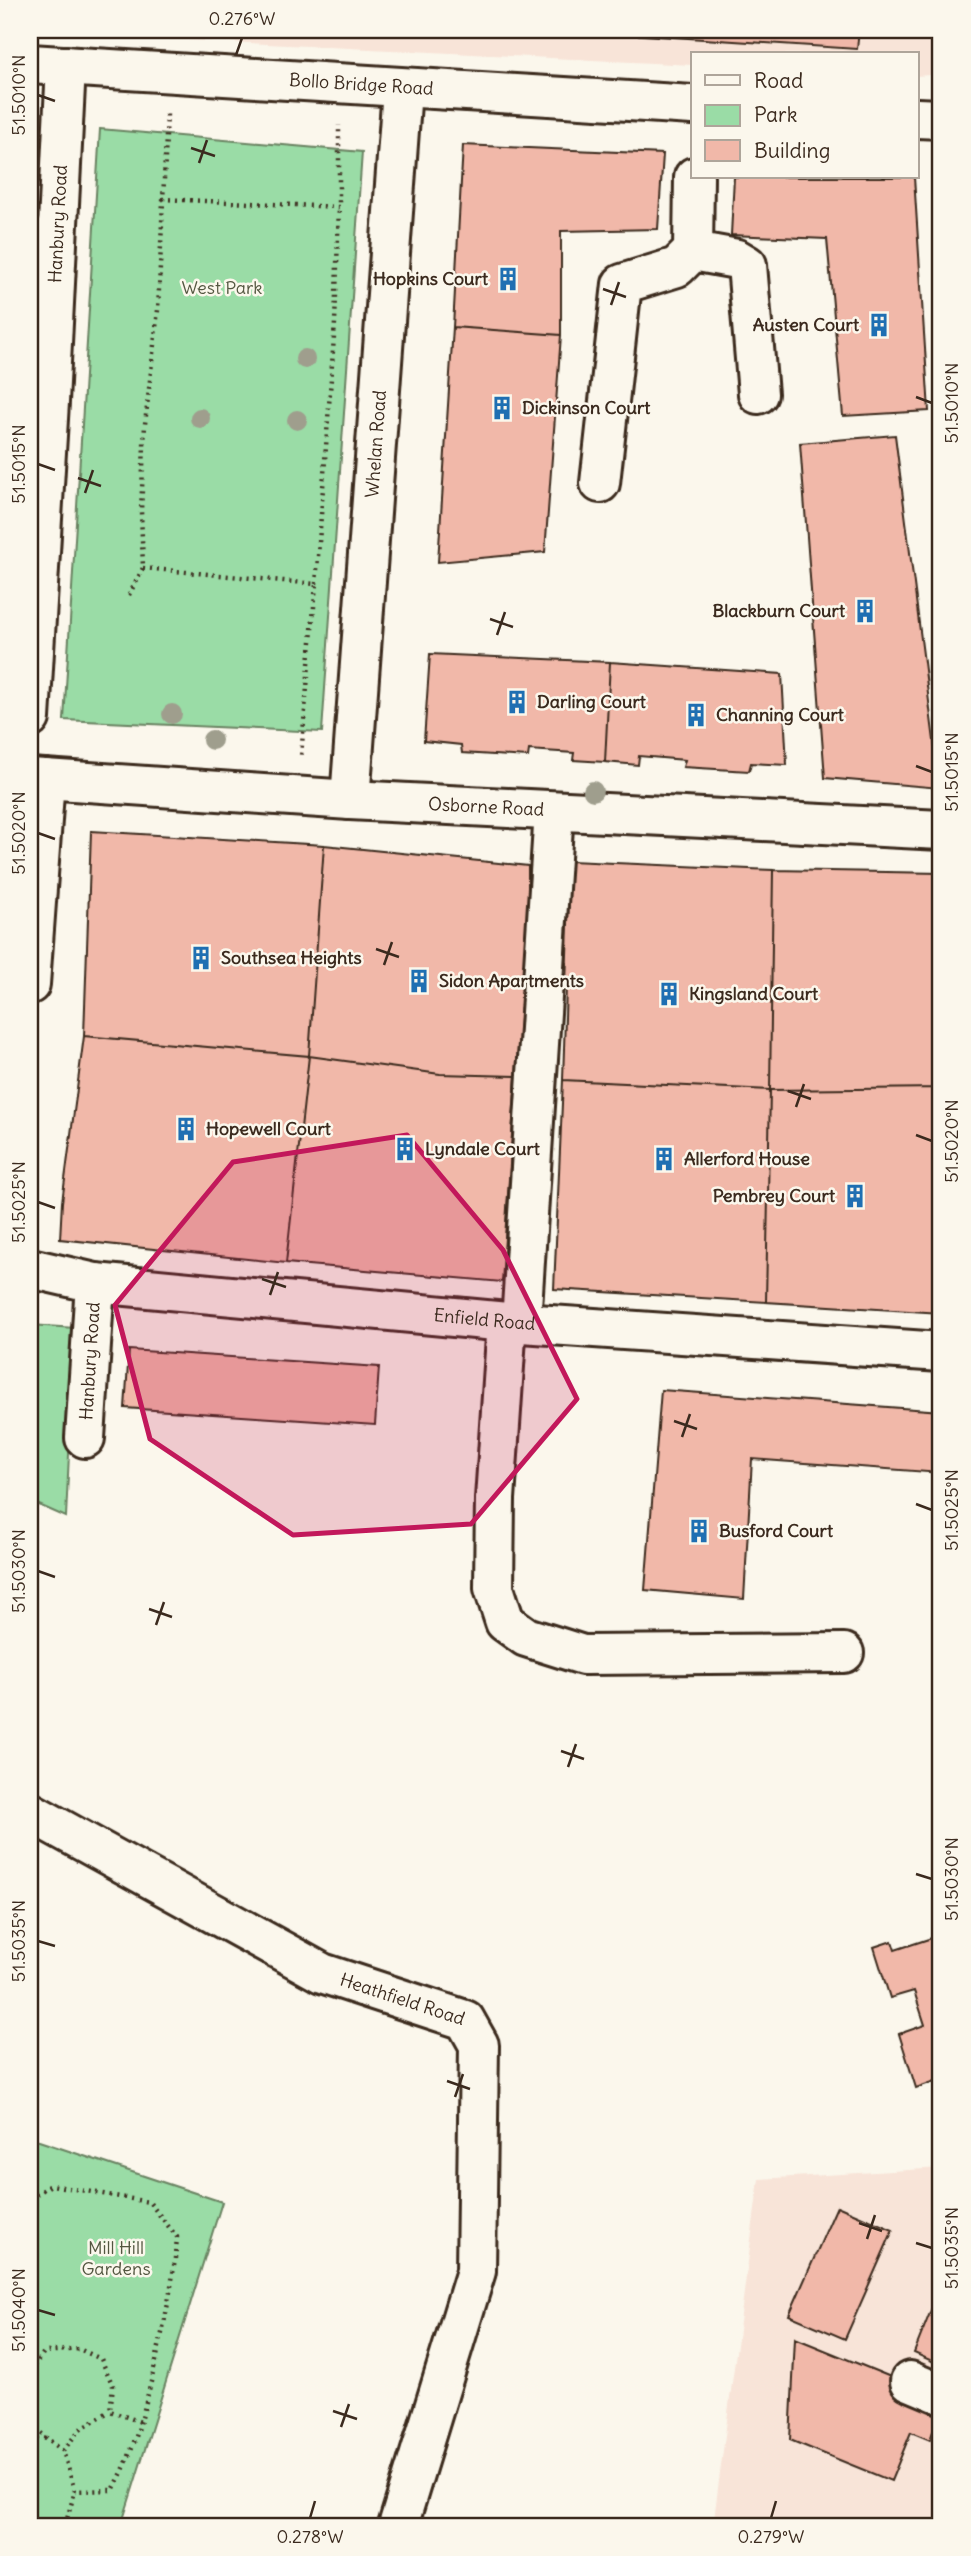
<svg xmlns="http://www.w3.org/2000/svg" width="971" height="2556" viewBox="0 0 971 2556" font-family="Delius,sans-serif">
	<rect width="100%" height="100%" fill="#fbf7ec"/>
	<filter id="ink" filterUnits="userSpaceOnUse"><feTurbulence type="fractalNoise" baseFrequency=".0143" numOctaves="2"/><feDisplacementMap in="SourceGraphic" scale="14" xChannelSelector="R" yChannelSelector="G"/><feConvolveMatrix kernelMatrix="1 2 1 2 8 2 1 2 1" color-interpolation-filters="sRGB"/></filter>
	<g filter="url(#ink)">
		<path fill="#f8e4d8" d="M40,30h901v44l-24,2v-22h-224v11l-527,-26z
			M941,2168v358h-228l46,-347z"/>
		<path fill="#9adca6" stroke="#6a8362" stroke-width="2" d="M100,129l262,23 -40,580 -258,-12z
			M30,1325l45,3 -9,189 -36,-16z
			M30,2138l192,64 -101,324h-91z"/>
		<path fill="#f1b8a9" stroke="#3b2a1e" stroke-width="2" d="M566,30h293l-2,19z
			M463,145l200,9 -5,75 -97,2v104l-108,-8z
			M734,177h180l15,234 -86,5 -16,-177 -96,-4z
			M453,327l108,8 -16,217 -107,10z
			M895,435l45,353 -115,-10 -25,-335z
			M430,654l180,8 -5,100 -32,-2 1,-7 -45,-3 -1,7 -66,-4 -1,-8 -37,-4z
			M610,662l172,12 5,91 -36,-2 -2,8 -66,-4 2,-7 -46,-4 -1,9 -33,-3z
			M91,831l233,14 -15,211 -225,-20z
			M324,845l204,21v41l-12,169 -76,-2 -131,-18z
			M570,861l203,9 -3,220 -207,-10z
			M773,870l168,3v215l-171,2z
			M84,1036l225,20 -23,207 -226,-24 2,-37z
			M309,1056l131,18 76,2 -14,206 -216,-19z
			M563,1080l207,10 -4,212 -212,-13z
			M941,1088v225l-175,-11 4,-212z
			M129,1350l250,17 -4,58 -250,-17z
			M661,1390l280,21v62l-189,-14 -8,140 -99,-9z
			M941,1935v144l-25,9 -17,-54 26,-9 -11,-34 -24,7 -16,-51 18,-6 3,9z
			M837,2206l56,24 -48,109 -56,-24z
			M941,2285v80l-27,-12z
			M795,2338l103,42 43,28 -11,32 -19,-8 -20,49 -101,-41z"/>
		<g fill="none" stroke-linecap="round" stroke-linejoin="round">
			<g stroke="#3b2a1e" stroke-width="44">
				<g id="minor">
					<path id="s1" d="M30,64l663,41"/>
					<path d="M917,118l24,1"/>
					<path d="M693,251l44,8 10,6 11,129"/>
					<path d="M600,483l22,-199 55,-17 16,-16 1,-74"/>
					<path id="s2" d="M30,718l19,-316 17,-336"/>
					<path id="s3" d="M30,778l320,22 591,30"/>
					<path id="s4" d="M350,800l52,-711"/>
					<path d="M30,984l15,-205"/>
					<path id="s5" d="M30,1268l65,15 412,39 434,30"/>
					<path d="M507,1322l-12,177 -1,89 11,34 21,15 57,18 261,-2"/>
					<path d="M521,1323l33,-512"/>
					<path id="s6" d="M85,1438l10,-155"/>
					<path id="s7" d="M30,1812l292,161 143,47 14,25 -3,226 -78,255"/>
					<path d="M910,2381l31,13"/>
				</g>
			</g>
			<path stroke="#3b2a1e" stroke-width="4.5" stroke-dasharray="2 5" stroke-linecap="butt" d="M162,199l177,8v-82
				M143,568l173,16 -15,172
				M316,584l19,-261 4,-116
				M129,595l14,-27 -2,-57 4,-87 13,-114 9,-196
				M30,2198l21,-13 98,17 28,35c-3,42 -12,82 -21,124 -11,45 -20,88 -43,129l-38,1
				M30,2355l8,5
				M30,2372l14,-20 35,-3 22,10 12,27 -3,25 31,11
				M30,2424l17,14
				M30,2437l18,2 15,12 12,40 -10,35
				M63,2451l17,-22 30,-18"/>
			<use href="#minor" stroke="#fbf7ec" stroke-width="38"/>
		</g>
		<g fill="#9f9e8d">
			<circle cx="305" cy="359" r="10"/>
			<circle cx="200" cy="418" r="10"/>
			<circle cx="297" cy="420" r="10"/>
			<circle cx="172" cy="714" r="10"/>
			<circle cx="212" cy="740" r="10"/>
			<circle cx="593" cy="791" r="10"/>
		</g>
	</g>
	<path fill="#c2185b" fill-opacity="0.2" stroke="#c2185b" stroke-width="5" stroke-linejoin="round" d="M407,1135l96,115 74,149 -106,125 -178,11 -143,-96 -35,-134 118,-143z"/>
	<path fill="none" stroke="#3b2a1e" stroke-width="2.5" d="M236,55l6,-17M38,95l17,6M191,148l24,8M199,163l8,-23M603,289l23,8M611,305l8,-23M916,397l16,6M38,464l17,6M78,478l23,8M85,493l8,-23M490,619l23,8M497,635l8,-23M916,766l16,6M38,833l17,6M376,949l23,8M384,965l8,-23M788,1091l23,8M796,1107l8,-23M916,1135l16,6M38,1202l17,6M262,1279l24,8M270,1295l8,-23M674,1421l23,8M682,1437l8,-23M916,1504l16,6M38,1571l17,6M149,1609l23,8M156,1625l8,-23M561,1751l23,8M568,1767l8,-23M916,1874l16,5M38,1941l17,5M447,2081l23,8M455,2097l8,-23M859,2223l23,8M867,2239l8,-24M916,2243l16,5M38,2310l17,5M333,2411l24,8M341,2427l8,-23M310,2518l5,-17M771,2518l5,-17"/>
	<defs>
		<g id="building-bare" transform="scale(1.89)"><path d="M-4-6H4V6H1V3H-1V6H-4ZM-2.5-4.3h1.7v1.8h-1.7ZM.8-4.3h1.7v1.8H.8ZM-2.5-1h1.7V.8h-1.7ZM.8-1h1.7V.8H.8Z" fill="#1f6fb2" stroke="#fbf7ec" stroke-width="2.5" paint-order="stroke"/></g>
	</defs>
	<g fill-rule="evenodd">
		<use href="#building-bare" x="508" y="279"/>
		<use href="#building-bare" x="879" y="325"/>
		<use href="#building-bare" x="502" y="408"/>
		<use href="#building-bare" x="865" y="611"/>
		<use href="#building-bare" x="517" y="702"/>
		<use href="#building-bare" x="696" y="715"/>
		<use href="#building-bare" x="201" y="958"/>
		<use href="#building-bare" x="419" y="981"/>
		<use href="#building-bare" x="669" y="994"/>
		<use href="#building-bare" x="186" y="1129"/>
		<use href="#building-bare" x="405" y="1149"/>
		<use href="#building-bare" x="664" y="1159"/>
		<use href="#building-bare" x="855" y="1196"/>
		<use href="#building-bare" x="699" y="1531"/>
	</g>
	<g text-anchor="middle" stroke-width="5" stroke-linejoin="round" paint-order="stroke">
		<g font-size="18" fill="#3b2a1e" stroke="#fbf7ec">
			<text dy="6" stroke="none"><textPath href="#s1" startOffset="332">Bollo Bridge Road</textPath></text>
			<text dy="6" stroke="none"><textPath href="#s2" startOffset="495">Hanbury Road</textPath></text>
			<text dy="6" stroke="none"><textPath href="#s4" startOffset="357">Whelan Road</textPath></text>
			<text dy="6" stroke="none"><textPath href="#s3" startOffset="457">Osborne Road</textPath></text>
			<text dy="6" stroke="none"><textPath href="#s5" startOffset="458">Enfield Road</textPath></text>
			<text dy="6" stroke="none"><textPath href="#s6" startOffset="77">Hanbury Road</textPath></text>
			<text dy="6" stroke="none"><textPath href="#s7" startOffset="418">Heathfield Road</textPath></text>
		</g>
		<g font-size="18" font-weight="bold" fill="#3b2a1e" stroke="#fbf7ec" text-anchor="start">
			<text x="488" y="285" text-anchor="end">Hopkins Court</text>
			<text x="859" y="331" text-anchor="end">Austen Court</text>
			<text x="522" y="414">Dickinson Court</text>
			<text x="845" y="617" text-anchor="end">Blackburn Court</text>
			<text x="537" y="708">Darling Court</text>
			<text x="716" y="721">Channing Court</text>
			<text x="221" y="964">Southsea Heights</text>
			<text x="439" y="987">Sidon Apartments</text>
			<text x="689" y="1000">Kingsland Court</text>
			<text x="206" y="1135">Hopewell Court</text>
			<text x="425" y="1155">Lyndale Court</text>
			<text x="684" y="1165">Allerford House</text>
			<text x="835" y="1202" text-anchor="end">Pembrey Court</text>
			<text x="719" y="1537">Busford Court</text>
		</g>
		<g font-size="18" fill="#535640" stroke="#fbf7ec">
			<text x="222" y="294">West Park</text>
			<text x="116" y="2254">Mill Hill<tspan x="116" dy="21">Gardens</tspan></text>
		</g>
	</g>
	<rect width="971" height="2556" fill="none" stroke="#fbf7ec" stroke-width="77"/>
	<rect x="691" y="52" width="228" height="126" fill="#fbf7ec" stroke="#aea59a" stroke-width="2"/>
	<rect x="705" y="75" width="35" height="10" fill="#fbf7ec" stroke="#aea59a" stroke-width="2"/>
	<text x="754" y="88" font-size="21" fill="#3b2a1e">Road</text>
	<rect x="705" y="105" width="35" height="21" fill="#9adca6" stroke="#aea59a" stroke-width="2"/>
	<text x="754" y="122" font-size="21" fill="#3b2a1e">Park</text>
	<rect x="705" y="140" width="35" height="21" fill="#f1b8a9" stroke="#aea59a" stroke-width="2"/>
	<text x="754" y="158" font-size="21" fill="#3b2a1e">Building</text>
	<rect x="38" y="38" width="894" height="2480" fill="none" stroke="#3b2a1e" stroke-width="2.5"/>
	<g font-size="18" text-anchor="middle" fill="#3b2a1e">
		<text x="242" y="25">0.276°W</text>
		<text transform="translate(19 95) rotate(-90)" y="6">51.5010°N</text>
		<text transform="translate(952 403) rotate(-90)" y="6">51.5010°N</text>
		<text transform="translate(19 464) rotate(-90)" y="6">51.5015°N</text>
		<text transform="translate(952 772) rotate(-90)" y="6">51.5015°N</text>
		<text transform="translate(19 833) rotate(-90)" y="6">51.5020°N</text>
		<text transform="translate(952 1141) rotate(-90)" y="6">51.5020°N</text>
		<text transform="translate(19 1202) rotate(-90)" y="6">51.5025°N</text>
		<text transform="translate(952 1510) rotate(-90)" y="6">51.5025°N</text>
		<text transform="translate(19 1571) rotate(-90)" y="6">51.5030°N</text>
		<text transform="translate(952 1879) rotate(-90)" y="6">51.5030°N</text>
		<text transform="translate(19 1941) rotate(-90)" y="6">51.5035°N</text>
		<text transform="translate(952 2248) rotate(-90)" y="6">51.5035°N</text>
		<text transform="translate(19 2310) rotate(-90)" y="6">51.5040°N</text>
		<text x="310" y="2543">0.278°W</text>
		<text x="771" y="2543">0.279°W</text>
	</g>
</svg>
